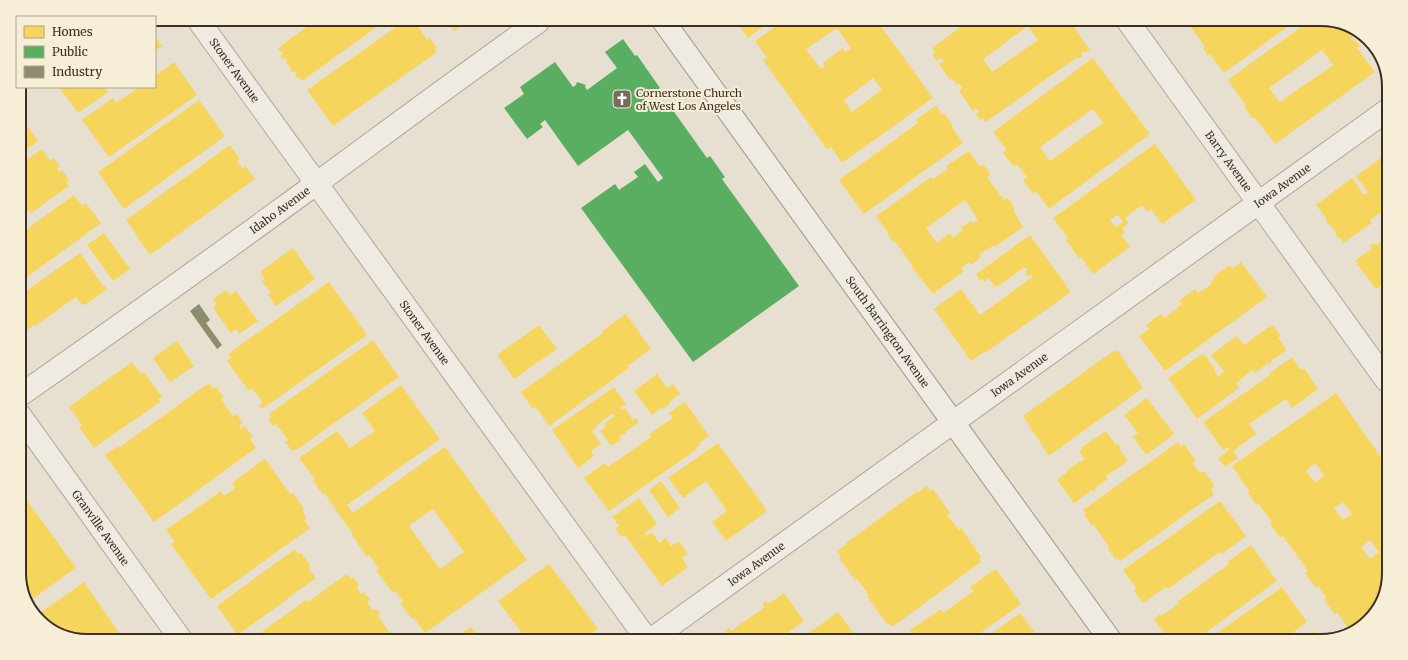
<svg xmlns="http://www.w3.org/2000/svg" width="1408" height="660" viewBox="0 0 1408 660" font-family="Merriweather,serif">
	<rect width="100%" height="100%" fill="#e7e0d1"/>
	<path fill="#f6d55c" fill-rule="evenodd" d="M1223,19l6,8 10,-8h59l-74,54 -14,-19 -2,2 -5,-8 2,-1 -15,-21 -3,1 -5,-7z
		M1312,19h9l18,4 8,10 2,-2 4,6 -2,2 2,2 2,-1 5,6 -3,2 18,24 -100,72 -20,-26 -2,1 -9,-12 2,-1 -18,-26zM1322,50l11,15 -53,37 -11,-14z
		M970,20h95l1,1 3,-1 21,30 -6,3 -1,-1 -2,2 1,2 -4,3 -2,-1 -90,64 -3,-4 -3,2 -4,-6 3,-2 -3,-4 -3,3 -14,-20 3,-3 -3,-5 -2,2 -5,-7 -2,2 -11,-16 4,-3 -2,-3 -4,3 -5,-7 3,-2 -3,-4zM1028,26l10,14 -46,32 -9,-13z
		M736,21h31l-4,3 1,2 -16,12z
		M783,21h94l56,77 -91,65 -11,-16 -4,2 -64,-89 4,-2 -12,-17zM837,28l14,20 -6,4 -2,-4 -20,15 2,3 -4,3 -15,-20zM873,78l9,12 -30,22 -8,-12z
		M463,22h2l-11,9 -6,-8z
		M312,23h70l-80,58 -2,-3 -5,-2 1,-4h-4l-2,-2 1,-3 -5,-3 1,-4 -2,-2 -2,2 -3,-4 3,-2 -5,-6z
		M402,23h16l2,2 -2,1 9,14 3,-2 7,10 -2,2 2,2 -104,74 -26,-36z
		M155,36l7,10 -7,5z
		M1093,58l57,76 -101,75 -13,-18 -3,3 -10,-14 4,-3 -10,-13 -3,3 -11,-14 3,-4 -13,-17zM1093,109l10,14 -53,38 -10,-14z
		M174,62l23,33 -88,62 -27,-37 31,-22 3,5 23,-16h16v-11z
		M59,87h45l4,5 -30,21z
		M199,100l26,36 -101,73 -26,-37z
		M936,105l6,10 2,-2 9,13 -1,1 11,16 -99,71 -25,-34 79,-57 -2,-3z
		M19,115l19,26 -19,14z
		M1155,144l41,56 -34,24 -11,-15 -4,3 -5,-7 -17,13 4,5 -7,5 3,4 -4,3 9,12 -37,27 -12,-17 -2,1 -13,-18 2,-2 -15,-20zM1118,215l5,7 -7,5 -6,-7z
		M230,145l10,14 -3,2 5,7 3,-2 10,13 -105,76 -24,-35z
		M42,149l8,11 3,-2 7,8 -3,3 2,3 3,-2 7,10 -3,2 3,4 -38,27 -2,-3 -10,7v-52z
		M969,151l10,15 4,-2 8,11 -4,2 17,23 4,-2 7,11 -2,1 10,17 -28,20 -1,-2 -15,10 2,2 -10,8 -2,-3 -8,6 3,3 -31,23 -22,-28 1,-1 -17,-24 -2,1 -5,-7 1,-1 -13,-18 55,-39 2,2 15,-10 -2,-3zM965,200l13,20 -5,3 -2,-2 -10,7 2,2 -10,8 -3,-5 -13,10 -11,-15z
		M1388,153v58l-5,3 -1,-2 -12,8 2,3 -29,20 -2,-4 -4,-2 -2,-6 -4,-5 -4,-3 -1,-5 -10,-13 36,-27 12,17 4,-3 -12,-16z
		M74,195l8,11 4,-3 15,20 -82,60v-48z
		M104,233l26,36 -17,12 -26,-36z
		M1030,235l41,57 -86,61 -1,-1 -13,9 -37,-52 27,-20 19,26 52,-38 -1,-3 -3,2 -3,-4 3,-2 -3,-3 -27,19 -1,-1 -2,2 -6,-9 -5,4 -1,-3 -3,2 -4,-7z
		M1387,238v43l-11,8 -21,-28 17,-12 -2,-3 4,-3 3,2z
		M293,248l22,31 -39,27 -8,-11 3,-2 -9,-12 3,-2 -5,-7z
		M80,253l24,34 1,-1 2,3 -22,16 -1,-1 -2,1 -6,-8 -41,29 -1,-1 -14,10 -1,-39z
		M1241,262l26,35 -102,74 -26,-35 10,-7 -3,-4 15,-11 4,4 13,-10 -1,-1 5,-3 -3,-3 16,-12 3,4 14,-9 -1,-2 4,-3 -2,-2 17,-12 2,4z
		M329,282l38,53 -105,74 -3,-4 4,-2 -11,-15 -3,3 -22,-30 4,-3 -3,-4z
		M226,290l4,5 6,-4 22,30 -19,13 -3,-5 -5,4 -18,-25 4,-4 -4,-5z
		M1387,291v15l-7,-10z
		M626,314l25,35 -24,17 2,2 -80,58 -13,-19 -3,2 -12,-17 82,-59 -1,-2z
		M539,325l18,24 -43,30 -17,-24z
		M1273,325l8,11 -3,2 9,12 -16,11 1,2 -3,2 -1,-2 -13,10 -2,-3 -17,13 3,5 -42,31 -29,-41 34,-24 1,2 2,-1 10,14 -1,1 4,6 6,-4 -13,-17 26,-19 7,9 25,-18v1z
		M373,340l26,37 -104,74 -1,-2 -2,2 -7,-9 3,-2 -12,-16 -3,2 -5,-7 3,-2 -2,-3z
		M177,341l17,25 -24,16 -17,-24z
		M1115,350l2,2 1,-1 25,37 -94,68 -26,-40z
		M1292,357l9,13 3,-2 14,21 -26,19 -6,-9 -37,25 7,10 -23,17 5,7 -13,9 -7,-9 11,-8 -2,-3 -4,3 -20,-28 67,-47 -1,-1z
		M132,362l9,12 3,-2 18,25 -3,2 1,3 -66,46 -15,-21 3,-2 -13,-18z
		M657,374l10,14 6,-4 7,10 -11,8 1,2 -7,5 -1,-2 -10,8 -18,-24z
		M209,383l4,6 3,-2 8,10 -3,2 12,17 4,-2 6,9 -4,2 2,3 4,-2 8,11 -3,2 6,9 -102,74 -49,-67 13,-9 1,2z
		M401,385l39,54 -93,66 6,8 92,-66 82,113 -102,73 -11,-15 -2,1 -12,-16 3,-2 -8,-10 -3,1 -16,-22 3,-1 -10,-14 -2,2 -15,-22 1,-1 -10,-14 -18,-26 -2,1 -10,-14 2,-2 -16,-21 38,-27 13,17 25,-17 -13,-18zM433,509l31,43 -24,17 -31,-43z
		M614,387l12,17 -6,4 2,2 3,-2 8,12 3,-2 3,4 -14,10 1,1 -7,4 2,3 -10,6 -11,-15 6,-4 -2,-3 11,-8 -2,-3 -16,12 1,1 -6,5 9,13 -10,7 3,5 -16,12 -26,-38z
		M1336,393l49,70 -1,136 -25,30 -8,3 -14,-20 -3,2 -10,-15 2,-2 -8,-11 -2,2 -11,-15 3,-2 -25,-35 -3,2 -10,-15 2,-1 -14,-19 -2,2 -8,-12 2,-1 -18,-26zM1315,463l9,12 -9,8 -9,-12zM1343,502l9,12 -9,6 -9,-12zM1370,540l9,12 -9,7 -9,-12z
		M1147,398l27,36 -28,21 -13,-18 5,-4 -14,-18z
		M685,402l24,34 -9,6 1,2 -5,4 1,1 -88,62 -25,-33 21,-15 3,4 43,-30 -2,-3 24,-16 -4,-5z
		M1106,431l10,14 2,-1 2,3 -1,1 9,13 -22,15 2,3 -13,9 1,2 -3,2 -1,-2 -18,13 -17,-23 11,-9 -1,-1 18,-11 -6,-8 3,-2 -1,-1z
		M1178,442l3,4 3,-2 12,17 -3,2 7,10 4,-2 11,15 -4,3 3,5 -94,67 -2,-3 -2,2 -8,-11 1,-2 -15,-22 -2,1 -8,-11 2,-1 -3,-4z
		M718,443l49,68 -41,30 -14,-19 15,-11 -21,-30 -23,17 -15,-20z
		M265,459l25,35 3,-1 11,16 -2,1 5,8 -3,2 6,8 -93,67 -6,4 -40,-55 4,-2 -9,-12 55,-39 3,5 11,-8 -3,-5z
		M661,481l19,27 -12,9 -19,-27z
		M927,486l3,5 3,-2 17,24 -3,2 12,15 2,-2 20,29 -2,2 2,3 -89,65 -3,-4 -2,1 -20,-28 2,-1 -12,-16 -2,1 -16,-22 2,-2 -4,-5 10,-7 -1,-1 70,-51 2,1z
		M639,498l18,26 -12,9 1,2 -14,10 -7,-10 -4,2 -6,-9 4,-2 -7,-9z
		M26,499l50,69 -48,34 -9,-24 5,-4 -5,-7v-63z
		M1220,501l26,35 -24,18 -2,-2 -52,37 -2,-2 -23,16 -9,-12 2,-3 -13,-18z
		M652,532l7,11 7,-5 5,8 8,-5 9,13 -6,4 6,9 -26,19 -30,-41z
		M1251,545l26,36 -83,60h-20l-6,-9 -3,2 -11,-15 6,-5 1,2 18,-12 -2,-2 52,-38 -2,-2z
		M295,549l3,5 3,-1 10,13 -3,2 8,10 -78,57 -21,-29z
		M549,564l49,65 -17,12h-53l-30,-40z
		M996,569l25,35 -52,37h-51l-8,-11 31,-21 2,4 31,-22 -4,-4z
		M347,574l4,5 3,-2 5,9 -2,1 4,7 3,-2 6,8 -3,2 6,9 3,-2 4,5 -2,2 16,23 -3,2h-142l57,-41 2,2z
		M84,582l41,59h-38l-26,-5 -25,-20z
		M1282,587l25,35 -24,18 -2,-2 -5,3h-70z
		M784,593l20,28 -27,20h-60l10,-7 -2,-3 4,-3 2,3 34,-24 -3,-3 4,-3 2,3z
		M838,612l21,29h-61z
		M1020,613l21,28h-59z
		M471,627l3,5 1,-1 7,10h-14l-5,-9z
		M1313,631l7,10h-20z"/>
	<path fill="#5aae61" d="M623,39l12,17 2,-1 23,33 -15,11 9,13 13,-10 40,56 3,-2 15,21 -3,2 77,107 -106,76 -112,-154 34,-24 4,6 19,-13 -4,-5 11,-8 13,18 5,-4 -35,-48 -50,36 -33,-46 -5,4 3,3 -16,12 -23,-31 20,-14 -4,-7 35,-25 18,25 3,-2 1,-3 9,3 -1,2 2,3 30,-22 -12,-16z"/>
	<path fill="#8c8c6e" d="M199,304l11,16 -4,3 16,22 -5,4 -27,-38z"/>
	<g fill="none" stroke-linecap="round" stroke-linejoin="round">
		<g stroke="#ada599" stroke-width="24">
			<g id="street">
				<path id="s1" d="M1127,20l259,360"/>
				<path id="s2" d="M201,24l447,617"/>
				<path id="s3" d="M19,396c100,-70 200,-141 298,-213 74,-54 146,-108 221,-161"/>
				<path id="s4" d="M19,414l163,227"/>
				<path id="s5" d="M649,641l740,-532"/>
			</g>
		</g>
		<g stroke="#9c958a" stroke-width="24">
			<g id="secondary">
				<path id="s6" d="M664,22l447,619"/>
			</g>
		</g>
		<use href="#street" stroke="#efebe3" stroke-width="22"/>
		<use href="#secondary" stroke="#efebe3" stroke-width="22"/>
	</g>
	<defs>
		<g id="church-square" transform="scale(1)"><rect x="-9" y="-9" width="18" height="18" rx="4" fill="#786c5e" stroke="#f7eed8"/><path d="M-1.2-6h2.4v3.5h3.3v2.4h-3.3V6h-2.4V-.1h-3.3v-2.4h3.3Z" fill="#fff"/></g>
	</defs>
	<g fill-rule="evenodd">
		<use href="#church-square" x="622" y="99"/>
	</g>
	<g text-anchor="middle" stroke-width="4" stroke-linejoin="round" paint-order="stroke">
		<g font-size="11" fill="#3d2e20" stroke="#f7eed8">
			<text dy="4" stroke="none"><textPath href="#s2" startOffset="57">Stoner Avenue</textPath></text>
			<text dy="4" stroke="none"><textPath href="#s1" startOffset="174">Barry Avenue</textPath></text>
			<text dy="4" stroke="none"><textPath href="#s5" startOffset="780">Iowa Avenue</textPath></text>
			<text dy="4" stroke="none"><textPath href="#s3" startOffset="320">Idaho Avenue</textPath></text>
			<text dy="4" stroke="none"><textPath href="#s6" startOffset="382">South Barrington Avenue</textPath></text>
			<text dy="4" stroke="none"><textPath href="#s2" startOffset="381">Stoner Avenue</textPath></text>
			<text dy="4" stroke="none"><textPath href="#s5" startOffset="456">Iowa Avenue</textPath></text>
			<text dy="4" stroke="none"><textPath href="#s4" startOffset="140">Granville Avenue</textPath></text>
			<text dy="4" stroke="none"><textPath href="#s5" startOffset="132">Iowa Avenue</textPath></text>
		</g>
		<g font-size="11" fill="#3d2e20" stroke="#f7eed8" text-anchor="start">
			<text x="636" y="97">Cornerstone Church<tspan x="636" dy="13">of West Los Angeles</tspan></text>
		</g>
	</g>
	<path d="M0 0H1408V660H0ZM87 26H1321A61 61 0 0 1 1382 87V573A61 61 0 0 1 1321 634H87A61 61 0 0 1 26 573V87A61 61 0 0 1 87 26Z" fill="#f7eed8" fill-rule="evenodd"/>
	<path fill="none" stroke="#3d2e20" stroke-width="2" d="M87 26H1321A61 61 0 0 1 1382 87V573A61 61 0 0 1 1321 634H87A61 61 0 0 1 26 573V87A61 61 0 0 1 87 26Z"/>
	<rect x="16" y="16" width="140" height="72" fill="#f7eed8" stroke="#ada18e"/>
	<rect x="24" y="26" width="20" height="12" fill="#f6d55c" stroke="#ada18e"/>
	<text x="52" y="36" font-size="12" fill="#3d2e20">Homes</text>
	<rect x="24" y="46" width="20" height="12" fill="#5aae61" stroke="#ada18e"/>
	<text x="52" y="56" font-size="12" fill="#3d2e20">Public</text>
	<rect x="24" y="66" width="20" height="12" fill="#8c8c6e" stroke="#ada18e"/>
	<text x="52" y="76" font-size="12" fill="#3d2e20">Industry</text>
</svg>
